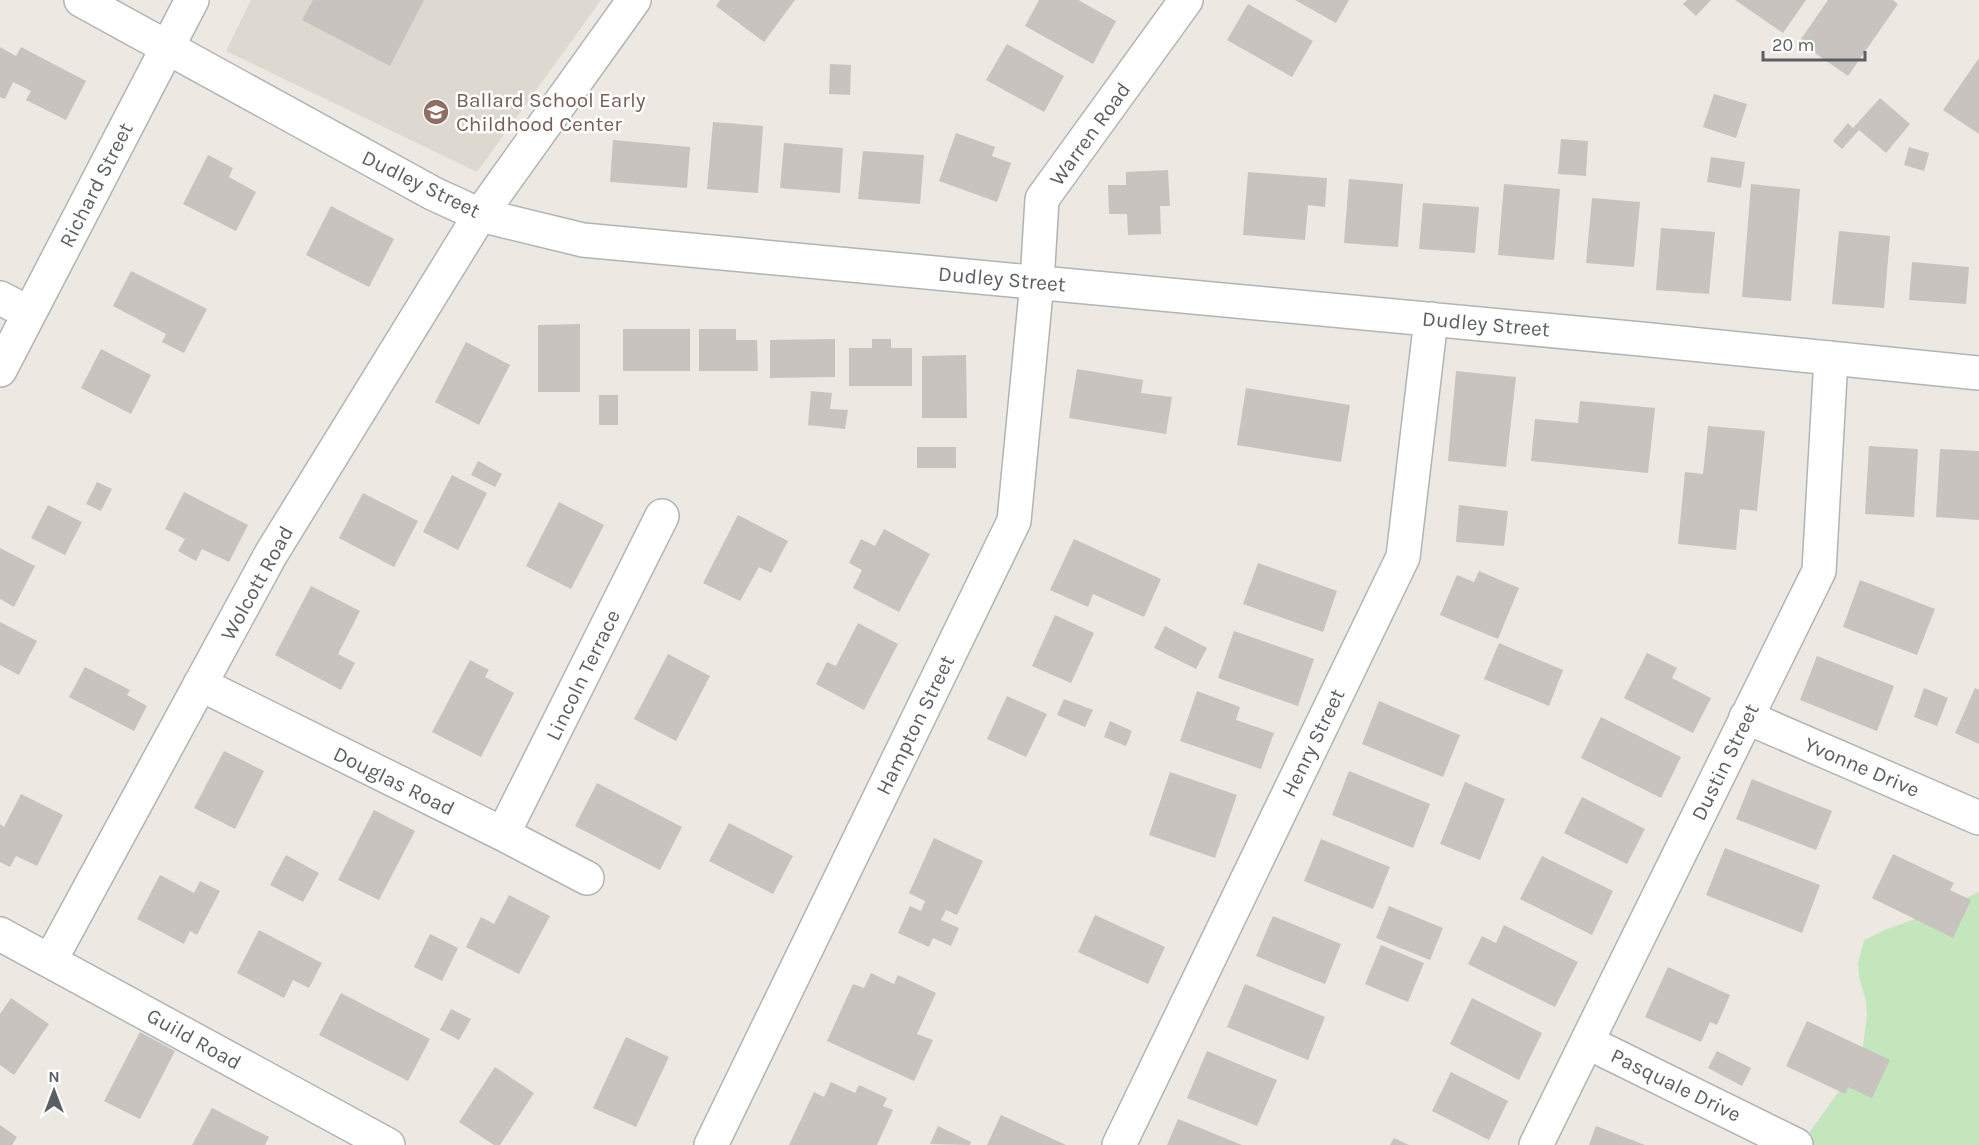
<svg xmlns="http://www.w3.org/2000/svg" width="1979" height="1145" viewBox="0 0 1979 1145" font-family="Karla,sans-serif">
	<rect width="100%" height="100%" fill="#ede8e1"/>
	<path fill="#ddd8d0" d="M251,0h350l-124,172 -251,-121z"/>
	<path fill="#c4e6bd" d="M1979,892v253h-173l1,-9 51,-72 5,-18 4,-30 -1,-15 -7,-24 -1,-14 6,-23 23,-11 48,-17z"/>
	<path fill="#c8c3be" d="M313,0h111l-34,66 -88,-46z
		M720,0h75l-31,42 -48,-36z
		M1039,0h39l38,21 -23,43 -68,-38z
		M1295,0h54l-13,23z
		M1687,0h24l-15,16 -13,-12z
		M1735,0h71l-23,33z
		M1828,0h65l5,4 -50,72 -49,-34z
		M1248,4l65,37 -21,36 -65,-37z
		M1007,44l57,32 -20,36 -58,-32z
		M0,47l16,9 5,-9 65,34 -20,39 -40,-20 5,-9 -18,-9 -8,17 -5,-2z
		M1979,58v76l-36,-24z
		M830,64l21,1 -1,30 -21,-1z
		M1714,94l33,10 -11,34 -33,-11z
		M1880,98l30,26 -24,29 -27,-23 -17,19 -9,-8 15,-18 5,5z
		M713,122l50,4 -5,67 -51,-4z
		M956,133l39,14 -3,9 19,7 -14,39 -58,-21z
		M1561,139l27,2 -2,35 -28,-2z
		M613,140l77,7 -3,41 -77,-6z
		M784,143l59,5 -3,45 -60,-5z
		M1909,147l20,6 -5,18 -20,-6z
		M863,151l61,4 -4,49 -62,-5z
		M208,155l25,13 -4,9 27,15 -20,39 -53,-27z
		M1711,157l34,5 -4,26 -34,-6z
		M1168,170l2,36h-10l1,28 -33,1 -1,-21h-18l-1,-29h18v-13z
		M1248,172l79,6 -2,29 -17,-2 -3,35 -62,-5z
		M1349,179l54,5 -5,63 -54,-4z
		M1504,184l56,5 -6,71 -56,-5z
		M1751,184l49,5 -9,112 -49,-4z
		M1592,198l48,4 -6,65 -48,-4z
		M1423,203l56,4 -4,46 -56,-4z
		M331,206l63,33 -25,48 -63,-32z
		M1661,228l54,4 -6,62 -53,-4z
		M1839,231l51,5 -6,72 -52,-4z
		M1912,262l57,5 -3,37 -57,-4z
		M131,271l76,38 -23,44 -22,-11 4,-8 -53,-28z
		M580,324v68h-42v-67z
		M623,329h67v42h-67z
		M699,329h37v11h21l1,31h-59z
		M835,339v38l-65,1v-38z
		M872,339h19v9h21v38h-63v-38h23z
		M466,342l44,23 -31,60 -44,-23z
		M101,349l50,26 -20,39 -50,-26z
		M966,355l1,63h-45v-62z
		M1077,369l66,11 -2,13 31,4 -6,37 -97,-16z
		M1456,371l60,6 -10,90 -58,-6z
		M1246,388l104,17 -9,57 -104,-17z
		M811,391l21,2 -2,16 18,1 -3,19 -37,-4z
		M599,395h19v30h-19z
		M1580,401l75,7 -7,65 -117,-12 4,-42 43,4z
		M1708,426l57,5 -8,80 -17,-2 -4,41 -58,-6 7,-72 18,2z
		M1869,446l49,3 -4,68 -49,-3z
		M917,447h39v21h-39z
		M1940,449l39,2v69l-43,-3z
		M478,461l24,13 -7,13 -24,-12z
		M452,475l35,18 -29,57 -35,-18z
		M97,482l15,7 -11,22 -15,-7z
		M184,492l64,33 -19,37 -27,-13 -6,12 -18,-10 7,-12 -20,-10z
		M363,493l55,28 -24,46 -55,-29z
		M559,502l45,23 -33,64 -45,-23z
		M48,505l34,17 -17,33 -34,-17z
		M1459,505l49,6 -4,35 -48,-4z
		M738,515l50,26 -17,32 -12,-6 -19,34 -37,-18z
		M884,529l46,25 -31,58 -46,-24 9,-18 -13,-7 12,-24 14,7z
		M1074,539l87,40 -17,38 -51,-23 -5,13 -38,-17z
		M0,548l35,18 -21,41 -14,-8z
		M1258,563l79,28 -14,41 -80,-28z
		M1479,571l40,17 -21,51 -58,-24 17,-40 17,7z
		M1860,580l75,29 -18,46 -74,-28z
		M311,586l49,25 -22,43 17,9 -14,27 -66,-35z
		M1055,615l39,18 -23,50 -39,-17z
		M0,622l37,19 -18,34 -19,-10z
		M858,623l40,21 -34,66 -48,-26 11,-22 9,4z
		M1165,626l42,22 -11,21 -42,-21z
		M1234,631l80,28 -16,47 -80,-28z
		M1499,643l64,27 -14,36 -65,-27z
		M1647,653l30,15 -5,10 39,20 -18,35 -69,-35z
		M668,654l42,22 -34,65 -42,-22z
		M1817,656l77,30 -17,45 -77,-31z
		M470,660l19,10 -4,7 29,16 -33,64 -49,-25z
		M85,667l45,23 -3,5 20,11 -13,25 -65,-34z
		M1924,688l24,10 -11,28 -23,-9z
		M1975,688l4,2v54l-24,-11z
		M1197,691l43,16 -4,13 38,13 -13,36 -81,-28z
		M1007,696l40,18 -21,43 -39,-18z
		M1064,699l29,11 -8,17 -28,-12z
		M1379,701l81,34 -17,42 -81,-33z
		M1601,717l80,40 -20,41 -80,-40z
		M1110,721l22,10 -6,15 -22,-9z
		M224,751l40,20 -29,58 -41,-21z
		M1349,771l81,33 -17,44 -81,-33z
		M1170,772l67,23 -22,63 -66,-23z
		M1752,779l80,32 -16,39 -80,-31z
		M1465,782l40,17 -25,61 -40,-16z
		M597,783l85,44 -22,43 -85,-44z
		M21,794l42,21 -26,51 -21,-10 -6,11 -10,-5v-38l4,3z
		M1582,797l63,32 -18,35 -63,-31z
		M374,810l41,21 -36,69 -41,-20z
		M729,823l64,33 -20,38 -64,-33z
		M934,838l49,23 -26,54 -11,-5 -5,10 18,8 -8,18 -18,-8 -4,9 -31,-14 12,-27 11,5 4,-10 -16,-8z
		M1321,839l69,28 -17,42 -69,-28z
		M1725,848l95,37 -18,48 -96,-38z
		M1893,854l61,29 -4,7 21,10 -18,38 -81,-40z
		M286,855l33,18 -16,29 -33,-17z
		M1542,856l71,35 -21,44 -72,-36z
		M160,875l34,18 6,-12 20,10 -23,44 -7,-4 -6,13 -47,-25z
		M509,895l41,21 -31,58 -53,-27 15,-30 13,7z
		M1389,906l54,22 -13,32 -54,-22z
		M1095,915l70,32 -17,37 -70,-32z
		M1273,916l68,28 -16,40 -69,-28z
		M1504,925l74,37 -23,45 -87,-43 14,-28 14,7z
		M259,930l63,33 -13,25 -16,-8 -9,18 -47,-25z
		M430,934l28,14 -16,33 -28,-14z
		M1381,945l43,18 -16,39 -43,-18z
		M1668,967l62,28 -13,30 -7,-3 -9,20 -56,-25z
		M871,973l23,11 4,-9 38,18 -19,41 16,6 -19,41 -87,-40 26,-57 11,4z
		M1245,984l80,33 -17,43 -81,-33z
		M341,993l89,46 -22,42 -89,-46z
		M11,998l38,26 -35,51 -14,-10v-51z
		M1472,998l70,35 -23,47 -69,-36z
		M451,1009l20,10 -12,21 -19,-10z
		M1807,1021l83,39 -18,38 -24,-11 -3,7 -59,-28z
		M140,1032l35,19 -35,68 -36,-18z
		M626,1037l43,20 -33,70 -43,-19z
		M1207,1051l70,29 -20,46 -70,-28z
		M1717,1051l34,17 -9,18 -34,-18z
		M495,1067l39,26 -34,52h-6l-35,-23z
		M1451,1072l57,29 -19,39 -57,-29z
		M831,1082l24,11 4,-8 28,13 -4,8 10,4 -16,35h-88l25,-53 10,5z
		M212,1108l57,29 -4,8h-73z
		M1001,1115l65,30h-79z
		M1178,1119l64,26h-75z
		M0,1125l17,12 -5,8h-12z
		M938,1126l33,16 -1,3 -40,-1z
		M1596,1126l49,19h-56z
		M1394,1138l15,7h-19z"/>
	<g fill="none" stroke-linecap="round" stroke-linejoin="round">
		<g stroke="#afb4b7" stroke-width="36">
			<path id="minor" d="M81,0l353,194 46,21 103,25 1058,99 338,34
				M0,298l29,15
				M0,370l192,-370
				M200,684l303,150 84,44
				M1746,717l233,101
				M503,834l159,-318
				M0,934l388,211
				M50,961l221,-407 209,-339 154,-215
				M1587,1042l209,103
				M711,1145l303,-624 23,-239 5,-83 144,-199
				M1119,1145l284,-588 28,-238
				M1536,1145l283,-574 12,-213"/>
		</g>
		<use href="#minor" stroke="#fff" stroke-width="33"/>
	</g>
	<defs>
		<g id="school-disc" transform="scale(1.35)"><circle r="9.5" fill="#8d6e63" stroke="#fff"/><path d="M0-5L7-2L0 1L-7-2ZM-4 1L0 2.5L4 1V4Q0 6-4 4Z" fill="#fff"/></g>
	</defs>
	<g fill-rule="evenodd">
		<use href="#school-disc" x="436" y="112"/>
	</g>
	<g text-anchor="middle" stroke-width="5" stroke-linejoin="round" paint-order="stroke">
		<g font-size="21" fill="#785e54" stroke="#fff" text-anchor="start">
			<text x="456" y="107">Ballard School Early<tspan x="456" dy="24">Childhood Center</tspan></text>
		</g>
		<g font-size="21" fill="#5a5f63" stroke="#fff">
			<text transform="translate(1090 134) rotate(-54)" y="7">Warren Road</text>
			<text transform="translate(421 184) rotate(26)" y="7">Dudley Street</text>
			<text transform="translate(96 185) rotate(-63)" y="7">Richard Street</text>
			<text transform="translate(1002 279) rotate(5)" y="7">Dudley Street</text>
			<text transform="translate(1486 324) rotate(5)" y="7">Dudley Street</text>
			<text transform="translate(257 583) rotate(-61)" y="7">Wolcott Road</text>
			<text transform="translate(583 675) rotate(-64)" y="7">Lincoln Terrace</text>
			<text transform="translate(915 725) rotate(-64)" y="7">Hampton Street</text>
			<text transform="translate(1313 743) rotate(-64)" y="7">Henry Street</text>
			<text transform="translate(1725 762) rotate(-64)" y="7">Dustin Street</text>
			<text transform="translate(1862 767) rotate(23)" y="7">Yvonne Drive</text>
			<text transform="translate(394 781) rotate(26)" y="7">Douglas Road</text>
			<text transform="translate(194 1039) rotate(29)" y="7">Guild Road</text>
			<text transform="translate(1676 1085) rotate(26)" y="7">Pasquale Drive</text>
		</g>
	</g>
	<g transform="translate(54 1091)" stroke="#ffffff" stroke-width="4.5" paint-order="stroke">
	<path d="M0-4.5L10 22L0 15L-10 22Z" fill="#5a5f63"/>
	<text y="-9" font-size="16" font-weight="bold" text-anchor="middle" fill="#5a5f63">N</text>
	</g>
	<path d="M1763 51v9h102v-9" fill="none" stroke="#5a5f63" stroke-width="3"/>
	<text x="1772" y="51" font-size="18" fill="#5a5f63" stroke="#ffffff" stroke-width="4.5" paint-order="stroke">20 m</text>
</svg>
